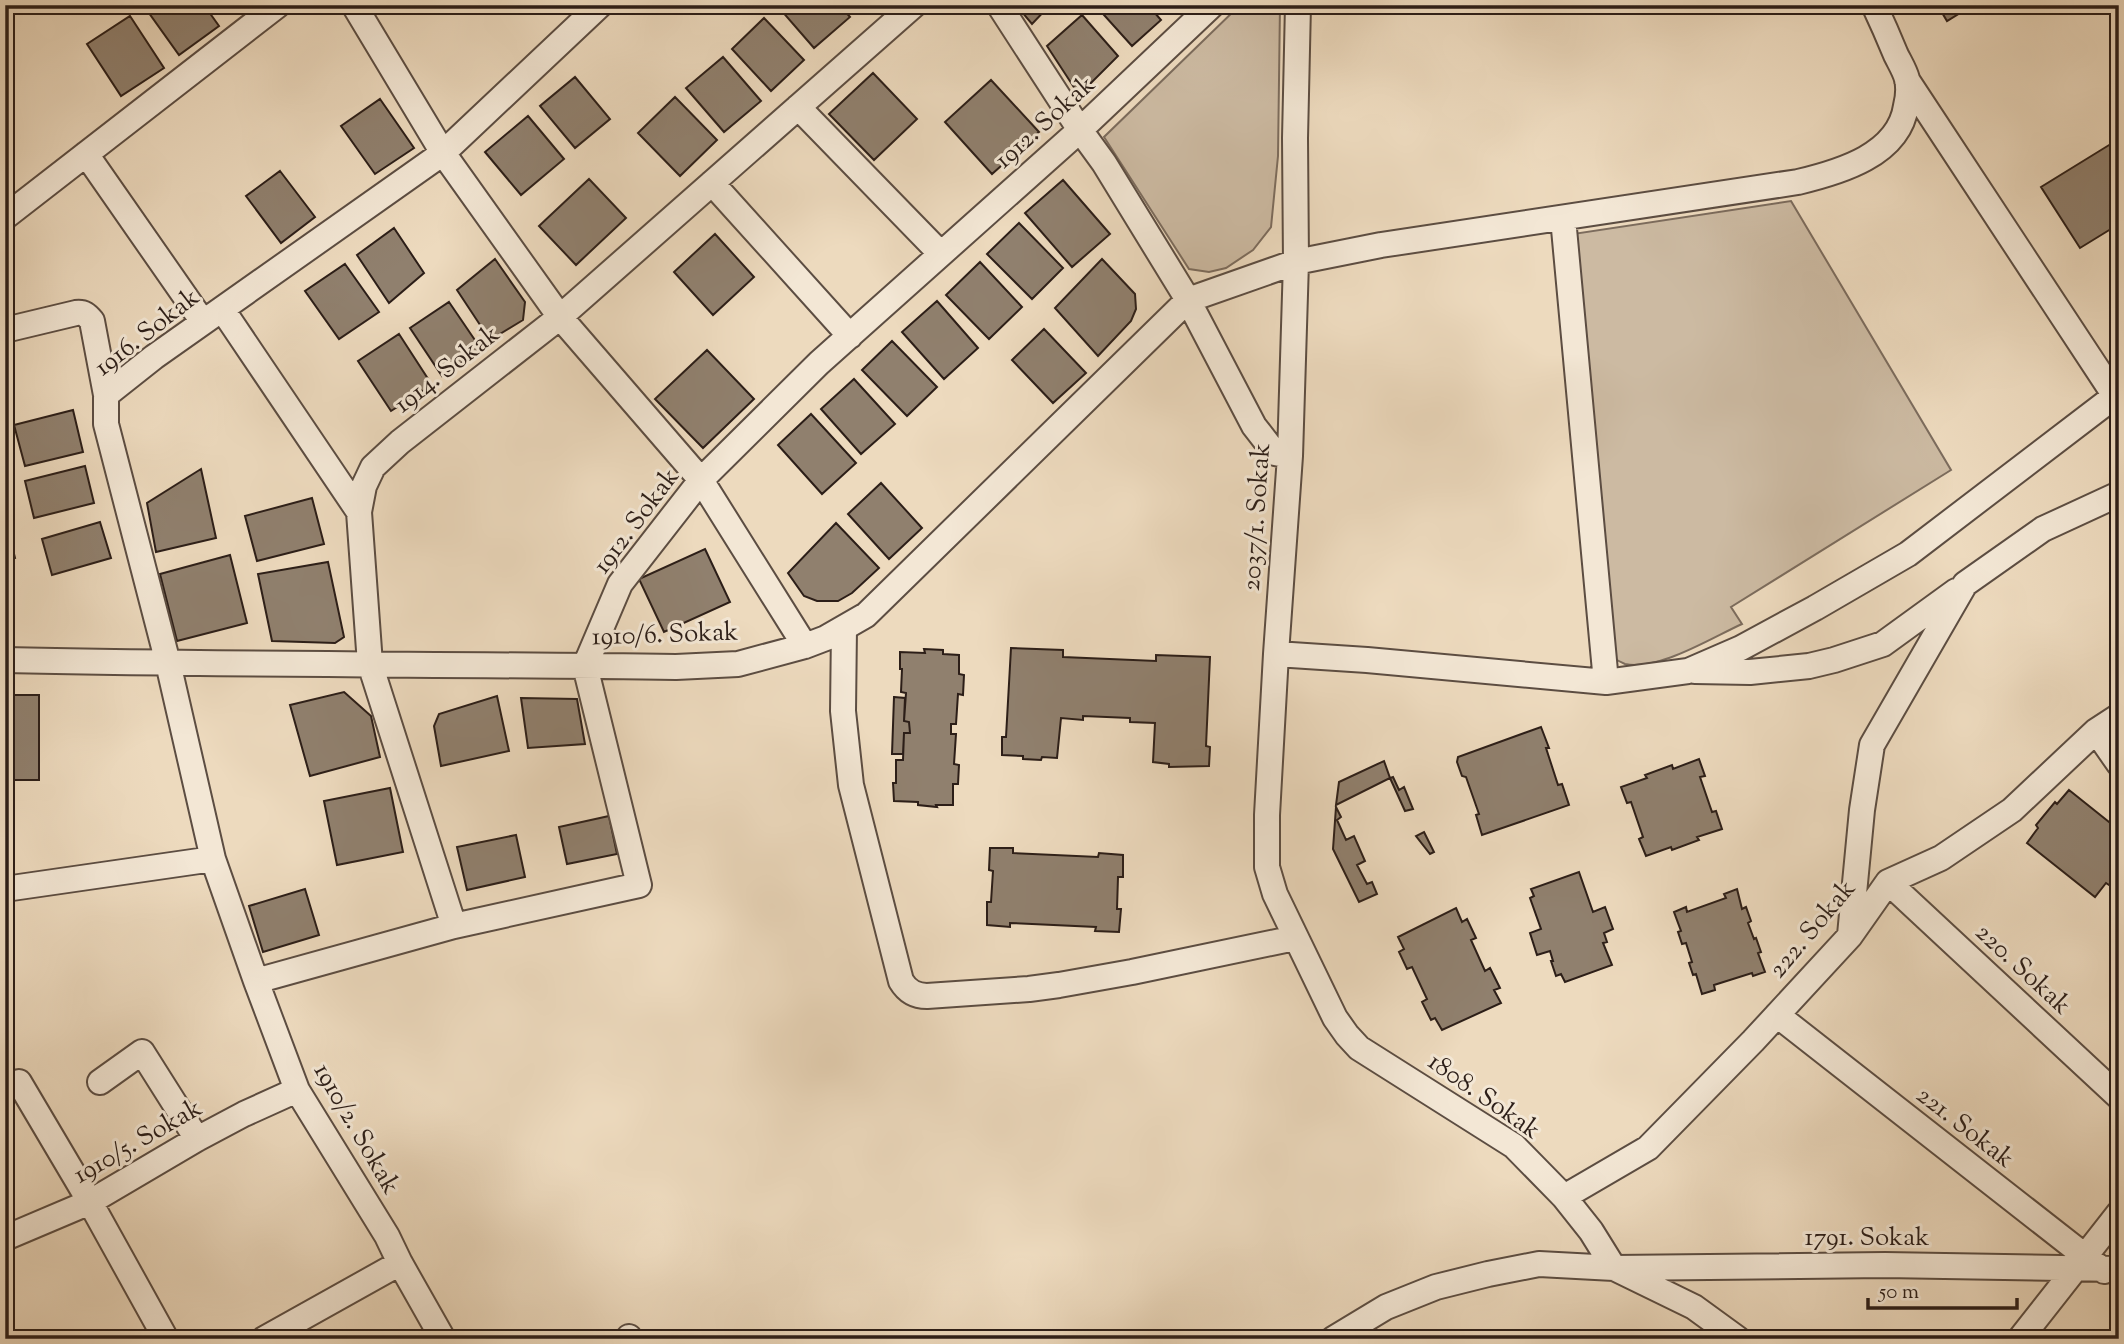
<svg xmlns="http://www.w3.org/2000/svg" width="2124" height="1344" viewBox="0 0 2124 1344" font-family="'Sorts Mill Goudy',serif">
	<rect width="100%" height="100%" fill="#eddabe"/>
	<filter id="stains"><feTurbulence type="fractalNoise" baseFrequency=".00286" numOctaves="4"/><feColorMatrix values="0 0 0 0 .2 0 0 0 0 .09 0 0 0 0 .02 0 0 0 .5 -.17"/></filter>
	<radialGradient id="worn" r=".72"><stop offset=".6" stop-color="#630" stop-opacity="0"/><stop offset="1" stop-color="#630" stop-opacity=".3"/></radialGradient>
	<path fill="#ccbaa2" stroke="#7c6c5d" stroke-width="2" d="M1240,5h40l-2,151 -7,71 -18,23 -27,18 -17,4 -20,-3 -85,-132z
		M1791,201l160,269 -220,137 11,17c-31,14 -83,47 -117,40 -5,-2 -10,-5 -14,-8l-38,-422z"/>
	<path fill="#90806e" stroke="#2c1e18" stroke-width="2" d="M145,5h59l15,21 -40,29 -35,-49z
		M785,5h55l10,12 -36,31 -34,-39z
		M1016,5h34l-18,19z
		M1095,5h53l13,15 -29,26z
		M1933,5h40l-26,16 -6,-10 -3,2z
		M1082,15l36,41 -39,39 -32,-49z
		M130,16l34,52 -43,28 -34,-52z
		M764,18l40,42 -33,31 -39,-42z
		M723,57l38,44 -37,31 -38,-44z
		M873,73l44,46 -43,41 -45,-46z
		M575,77l35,42 -35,29 -35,-42z
		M991,80l48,52 -47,42 -47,-52z
		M675,97l42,43 -37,36 -42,-43z
		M380,99l34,49 -39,26 -34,-48z
		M528,116l36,43 -43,36 -36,-43z
		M2114,142l5,8v74l-39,24 -39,-61z
		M280,171l35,46 -34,26 -35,-47z
		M589,179l37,39 -50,47 -37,-39z
		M1063,180l47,54 -38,33 -47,-54z
		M1019,223l44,45 -31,31 -45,-45z
		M394,228l30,45 -35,30 -32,-48z
		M715,234l39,43 -41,38 -39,-43z
		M495,259l30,43 -2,18 -33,20 -33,-50z
		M1102,259l33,35 1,15 -5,12 -33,35 -43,-48z
		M980,262l42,45 -33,32 -43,-44z
		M345,264l34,48 -40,27 -34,-48z
		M937,301l41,47 -34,31 -42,-47z
		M449,302l32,47 -39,27 -32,-48z
		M1044,329l42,44 -33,30 -41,-43z
		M399,334l33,51 -41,26 -33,-50z
		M892,341l45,46 -30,29 -45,-46z
		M707,350l47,49 -51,49 -48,-49z
		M854,379l41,45 -34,30 -40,-45z
		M73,410l10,42 -58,14 -11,-41z
		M811,414l45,49 -34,31 -44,-49z
		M85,466l9,37 -60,15 -9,-37z
		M201,469l15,69 -60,14 -9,-49z
		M881,483l41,45 -33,31 -41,-45z
		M312,498l12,46 -67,17 -12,-45z
		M5,516l10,42 -10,2z
		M100,522l11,36 -59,17 -10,-36z
		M836,523l43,45 -27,25 -14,8h-21l-13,-5 -16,-23z
		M705,549l25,53 -66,30 -25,-53z
		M230,555l17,68 -70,18 -17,-67z
		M328,562l16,75 -9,6 -63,-2 -14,-67z
		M1011,648l52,2v7l93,4v-6l54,2 -4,89 4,1 -1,19 -40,1v-3l-16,-2 2,-39 -25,-1v-4l-47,-2v4l-22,-2 -4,40 -15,-1 -1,3 -18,-1v-3l-21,-1v-18h4z
		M924,649l19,1v4l16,1v19l5,1 -1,20 -5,-1 -2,30h-5v10h5l-2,30 5,1 -1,19h-5v21h-17l1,2 -19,-2v-3l-24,-1 -1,-18h3v-23h7l1,-27h6l-1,-11 -5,-1 2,-28 -5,-1 1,-23h-2v-17l25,1z
		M344,692l27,24 9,41 -70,19 -20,-71z
		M5,695h34v85h-34z
		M497,696l12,55 -68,15 -7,-40 5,-12z
		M894,697l11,1 -1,23 5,1 1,11h-6l-1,21h-11z
		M521,698l56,1 8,45 -57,4z
		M1541,727l8,21h-3l12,37 4,-1 7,21 -87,30 -6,-20 3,-1 -13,-37 -4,-1 -5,-14 1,-5z
		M1699,759l6,17 -5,1 12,35 4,-1 6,18 -25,8 2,3 -27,10 -1,-3 -25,9 -7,-17 4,-2 -12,-35 -4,1 -6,-16 26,-9 -2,-3 27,-10 1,4z
		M1384,761l6,17 -54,27 3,-23z
		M1393,777l6,13 5,-3 9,22 -8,2 -15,-33z
		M390,788l13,64 -66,13 -13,-64z
		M2069,790l50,40v43l-10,12 -3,-2 -11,14 -68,-54 11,-15 -2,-3 19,-23 2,2z
		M1336,807l5,10 -4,3 9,20 8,-4 11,25 -8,4 10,19 5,-2 5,12 -18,8 -26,-53z
		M609,816l8,38 -50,10 -8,-37z
		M1424,832l10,20 -4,2 -14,-18z
		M516,835l9,42 -58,13 -10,-43z
		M990,848h23v5l85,4 1,-4 24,2v22h-5l-1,32h4l-2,23 -24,-1 1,-4 -86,-4v4l-23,-2v-23h4l2,-31 -4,-1z
		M1579,872l14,40 12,-5 8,22 -9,4 3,9 -4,1 9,22 -47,17 -4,-8 -5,2 -5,-15h2l-3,-10 -13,4 -7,-22 11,-4 -11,-31 4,-2 -3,-7z
		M305,889l14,46 -56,17 -14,-46z
		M1737,889l5,20 4,-2 5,14 -3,2 6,16 2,-1 5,14 -3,1 7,19 -12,4 -1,-3 -38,12 1,5 -13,4 -6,-20 -3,1 -4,-12 3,-1 -6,-19 -4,1 -4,-12 3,-1 -7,-19 12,-5 1,5 39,-14 -2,-4z
		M1456,908l6,14 5,-3 9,19 -5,2 14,31 5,-3 10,20 -6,2 7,13 -59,27 -7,-12 -4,2 -9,-18 5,-3 -15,-32 -5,2 -8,-17 5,-3 -6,-12z"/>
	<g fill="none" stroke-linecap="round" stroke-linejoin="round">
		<g stroke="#5c4d42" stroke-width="28">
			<path id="minor" d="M354,5l89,148 117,164 141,163 104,166
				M999,5l81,125 24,33 84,137 108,-38 85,-17 417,-63c42,-10 101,-27 108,-76 2,-8 3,-18 1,-27 -2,-8 -7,-16 -11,-24 -7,-17 -14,-33 -22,-50
				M1298,5l-3,133 1,124 -6,194 -14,198 -9,161v52l8,27 60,124 12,17 12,13 155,98 50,51 27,34 23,37 271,-3 234,4
				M798,107l143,147
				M86,154l117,168
				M712,183l138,153
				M5,217l273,-212
				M1563,218l43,464
				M222,309l137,203
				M5,330l71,-17c8,-1 11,2 16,8l14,74
				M844,628l-1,83 8,74 50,196c6,10 14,15 26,15l102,-7 30,-4 73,-13 163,-34
				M1276,654l91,6 239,22 82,-11 53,-23 74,-40 93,-54 207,-158 -208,-316
				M5,660c224,5 448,4 671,7l62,-3 67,-18 21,-8 40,-23 322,-315 66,126 21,27 15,3
				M1695,671l55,1 59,-6 25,-6 49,-16 73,-53
				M2096,731l23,33
				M1888,882l231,215
				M5,889l208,-30
				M454,926l-84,-262 -11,-152 5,-26 9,-19 27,-25 160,-125 354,-312
				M1850,935l12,-125 10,-65 93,-161 78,-55 76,-35
				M256,981l198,-55 185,-41 -54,-219 35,-82 81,-104 118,-117 261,-233 132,-125
				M1777,1015l327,256
				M19,1082l71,120 76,137
				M100,1082l42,-30 55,87
				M1564,1197l84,-49 105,-107 97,-105 38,-54 53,-24 71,-48 84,-79 23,-15
				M5,1238l85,-36 107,-63 47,-25 53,-24
				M264,1339l136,-76
				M443,1339l-43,-76 -13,-27 -90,-146 -41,-109 -43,-122 -45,-196 -62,-239v-29l48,-38 289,-204 157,-148
				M628,1339l1,-2
				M1333,1339l53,-32 50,-20 52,-13 51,-10 75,4 80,39 44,32
				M2020,1339l99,-126"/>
		</g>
		<use href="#minor" stroke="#f3e7d5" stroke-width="24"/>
	</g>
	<g text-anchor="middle" stroke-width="6" stroke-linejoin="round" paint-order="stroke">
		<g font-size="26" fill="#2c1e18" stroke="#f3e7d5">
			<text transform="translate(1044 121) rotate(-42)" y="9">1912. Sokak</text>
			<text transform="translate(146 331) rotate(-38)" y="9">1916. Sokak</text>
			<text transform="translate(446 368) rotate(-38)" y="9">1914. Sokak</text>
			<text transform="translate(1255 517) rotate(-86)" y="9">2037/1. Sokak</text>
			<text transform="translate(635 520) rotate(-53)" y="9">1912. Sokak</text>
			<text transform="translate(665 633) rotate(-2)" y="9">1910/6. Sokak</text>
			<text transform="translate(1811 928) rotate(-50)" y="9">222. Sokak</text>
			<text transform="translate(2024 968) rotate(43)" y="9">220. Sokak</text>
			<text transform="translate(1485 1095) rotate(35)" y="9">1808. Sokak</text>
			<text transform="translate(1966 1126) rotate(38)" y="9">221. Sokak</text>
			<text transform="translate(358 1128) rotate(60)" y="9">1910/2. Sokak</text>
			<text transform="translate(137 1140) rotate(-30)" y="9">1910/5. Sokak</text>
			<text x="1867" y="1245">1791. Sokak</text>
		</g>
	</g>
	<rect width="2124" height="1344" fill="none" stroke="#eddabe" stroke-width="28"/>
	<rect x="7" y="7" width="2110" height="1330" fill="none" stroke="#2c1e18" stroke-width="3.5"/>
	<rect x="14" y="14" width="2096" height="1316" fill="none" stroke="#2c1e18" stroke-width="2"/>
	<path d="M1868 1298v10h149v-10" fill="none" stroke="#2c1e18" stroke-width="3.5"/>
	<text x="1879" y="1298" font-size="21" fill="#2c1e18" stroke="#f3e7d5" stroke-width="5" paint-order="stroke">50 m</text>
	<rect width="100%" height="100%" filter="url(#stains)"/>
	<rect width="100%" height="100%" fill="url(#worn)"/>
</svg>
